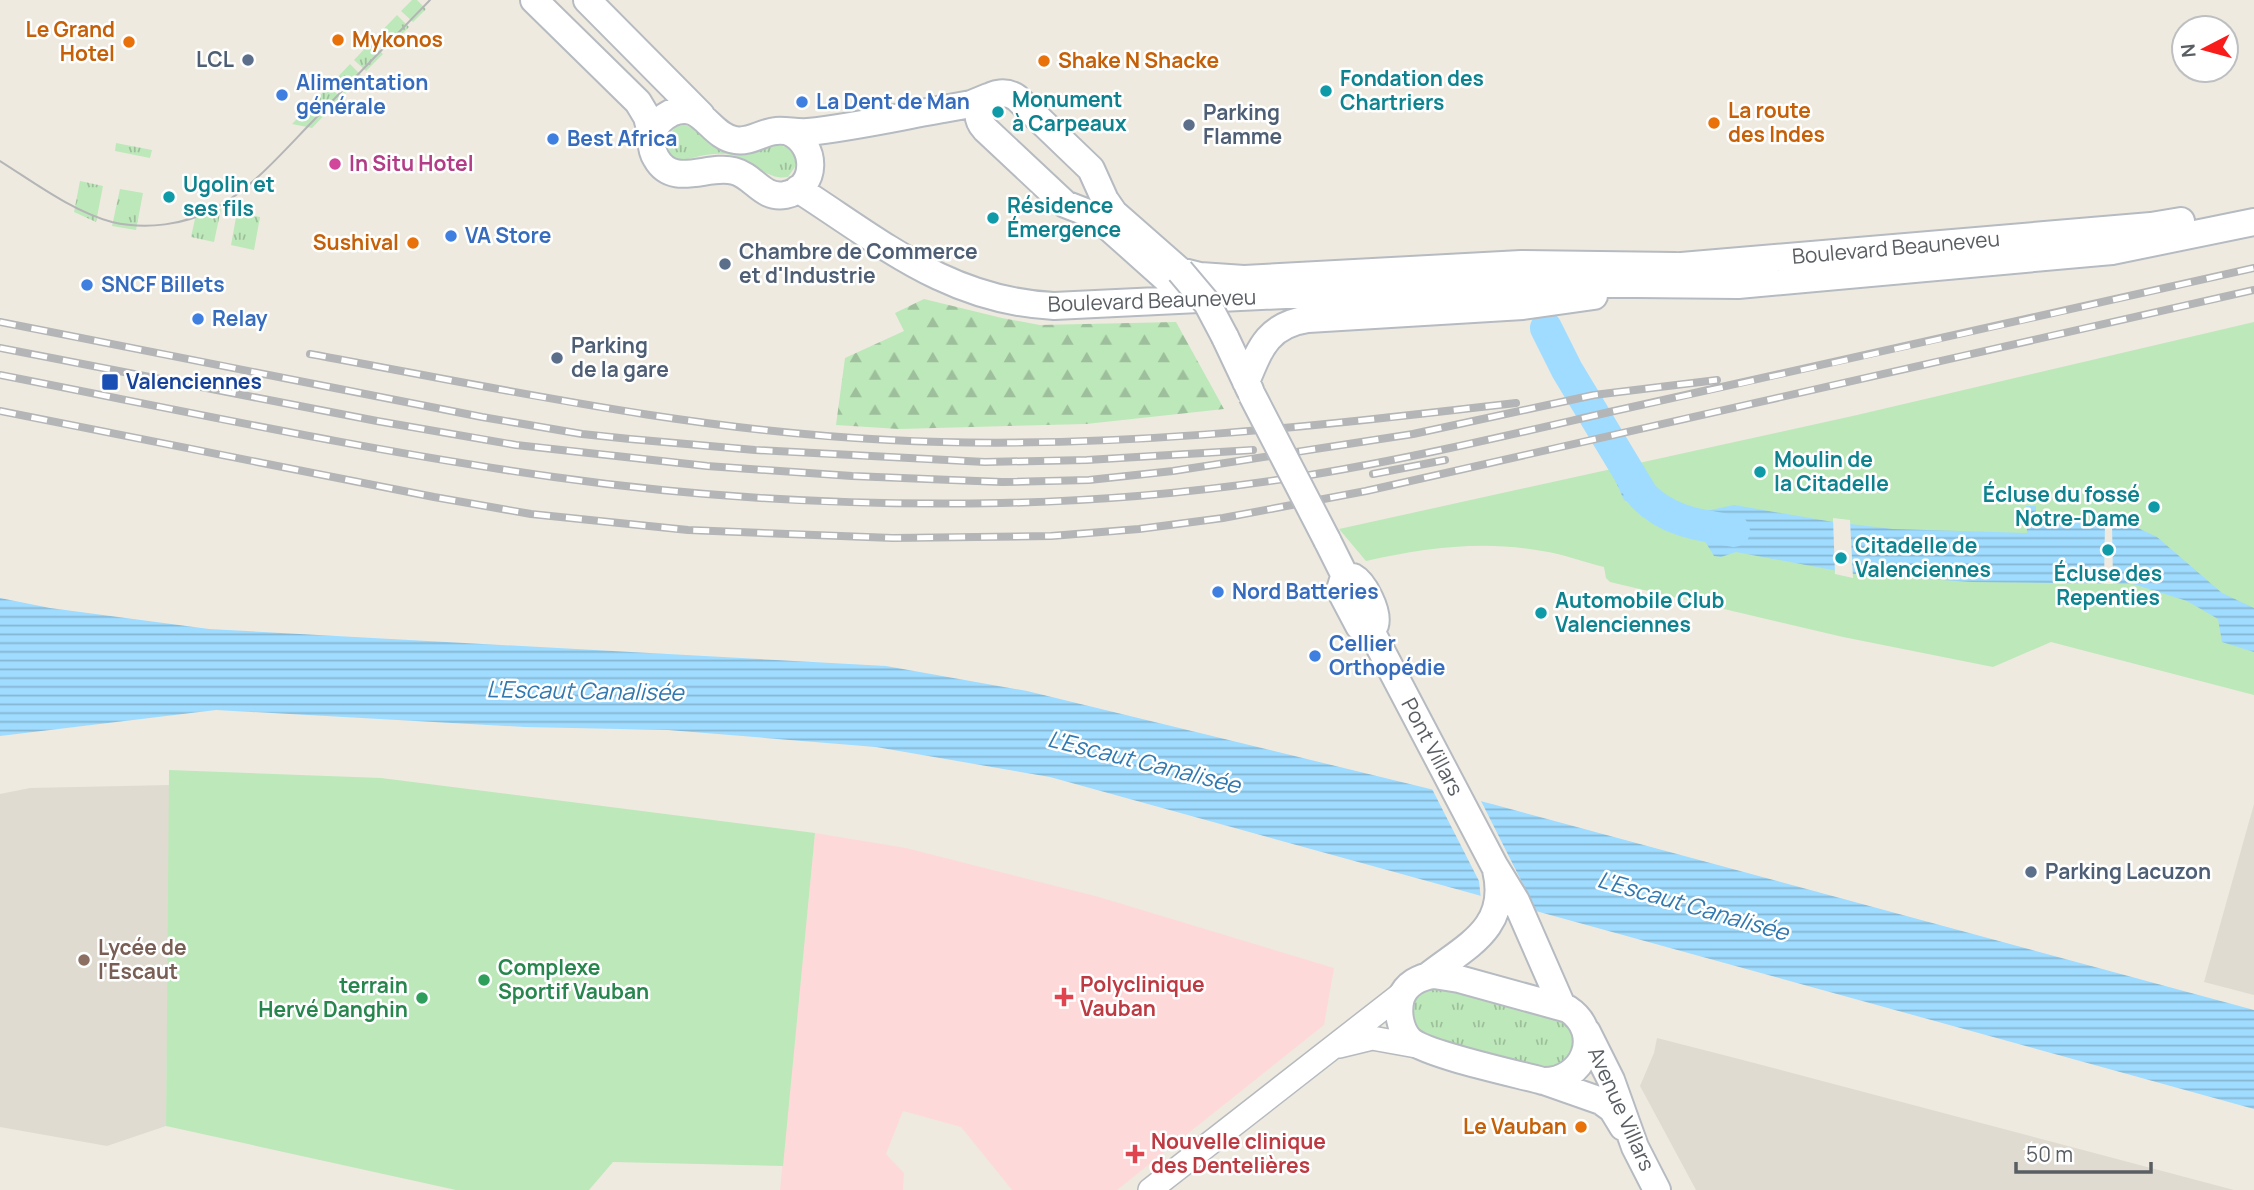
<svg xmlns="http://www.w3.org/2000/svg" width="2254" height="1190" viewBox="0 0 2254 1190" font-family="Manrope,sans-serif">
	<defs>
		<pattern id="grass-tufts" width="24" height="20" patternUnits="userSpaceOnUse" patternTransform="scale(1.75)"><rect width="24" height="20" fill="#bde8ba"/><path d="M3 7l-1-3M5 7V3M7 7l1-3M15 17l-1-3M17 17v-4M19 17l1-3" fill="none" stroke="#9dbf9b"/></pattern>
		<pattern id="forest-firs" width="22" height="20" patternUnits="userSpaceOnUse" patternTransform="scale(1.75)"><rect width="22" height="20" fill="#bde8ba"/><path d="M5 1l3.5 6h-7zM16 11l3.5 6h-7z" fill="#9dbf9b"/></pattern>
		<pattern id="water-rules" width="6" height="5" patternUnits="userSpaceOnUse" patternTransform="scale(1.75)"><rect width="6" height="5" fill="#9fdcff"/><path d="M0 2.5h6" fill="none" stroke="#85b6d2"/></pattern>
	</defs>
	<rect width="100%" height="100%" fill="#eeeae0"/>
	<path fill="#e0dbd1" d="M170,785l-4,341 -59,20 -107,-19v-333l30,-6z
		M2254,804v191l-50,-13z
		M1657,1038l82,21 495,131h-538l-56,-104 14,-33z"/>
	<path fill="#fddad9" d="M815,833l91,15 193,49 235,71 -10,57 -207,165h-105l-51,-63 -58,-16 -17,43 18,19 -1,17h-123z"/>
	<path fill="url(#grass-tufts)" d="M412,0h5l9,9 -13,13 -12,-11z
		M397,15l12,12 -22,22 -12,-11z
		M371,42l12,12 -17,17 -12,-11z
		M350,64l12,12 -17,18 -12,-12z
		M329,86l12,12 -29,30 -20,-4z
		M684,125c12,2 17,13 28,17 11,4 31,7 43,7 17,0 27,-10 40,5v13l-7,10c-21,4 -37,-18 -57,-22 -17,-4 -35,2 -51,6l-11,-7 -2,-16 8,-11z
		M116,143l36,7 -2,8 -35,-7z
		M80,181l23,5 -7,36 -22,-10z
		M120,189l23,4 -7,37 -24,-4z
		M198,205l23,4 -7,33 -23,-5z
		M237,212l23,5 -6,33 -23,-5z
		M1427,985h16l119,33 12,10 3,20 -18,22 -137,-34 -8,-5c-7,-24 -6,-30 13,-46z"/>
	<path fill="url(#forest-firs)" d="M924,299l78,19 38,7 136,-3 48,87 -138,15 -187,5 -63,-4 9,-67 59,-27 -9,-18z"/>
	<path fill="#bde8ba" d="M2254,322v373l-203,-53 -58,25 -150,-30 -233,-55 -4,-4 -2,-11c-21,-5 -41,-13 -62,-16 -60,-11 -118,-3 -176,10l-27,-32 518,-114z
		M169,770l212,8 434,55 -32,333 -170,-4 -24,28h-133l-290,-64z"/>
	<path fill="url(#water-rules)" d="M1639,463l23,38 22,6 1,8 18,5 3,-9 28,-6 99,17 60,7 134,4 -1,-27h10v8l49,2v5h38l34,16 65,56 32,15v44l-32,-10 -4,-23 -31,-18 -54,-17 -162,-2 -117,-8 -118,-22 -15,5 -7,-1 -11,-18 -1,-11 -18,-5 -2,6 -58,-28 -14,-31z
		M0,598l50,10 159,21 677,37 141,25 465,113 762,206v99l-1204,-332 -174,-30 -208,-17 -143,-3 -309,-17 -216,26z"/>
	<path fill="#eeeae0" d="M1833,518l17,2 3,58 -18,-4z
		M2105,521h7l1,63h-9z
		M1430,785l49,12 60,119 -58,-16 -2,-19z"/>
	<g fill="none" stroke-linecap="round" stroke-linejoin="round">
		<path stroke="#9fdcff" stroke-width="32" d="M1546,328l21,42 76,126c26,26 56,29 91,35"/>
		<g stroke="#b6babe" stroke-width="26">
			<path id="tertiary" d="M1339,1046l33,-8 50,9
				M1150,1190l255,-199"/>
		</g>
		<g stroke="#b6bbc1" stroke-width="30">
			<path id="secondary" d="M534,0l104,102 9,15 5,20
				M587,0l114,115
				M789,132c28,12 30,56 -4,63 -23,4 -31,-19 -51,-24 -26,-7 -61,18 -78,-13 -5,-8 -5,-17 -3,-26 3,-8 10,-15 18,-19 31,-14 38,23 64,27 15,3 27,-8 41,-9 10,-1 21,2 32,1 47,-5 94,-16 141,-24l22,-4 17,-7
				M798,189c84,54 151,112 256,117l482,-23 202,2 374,-34 142,-29
				M1658,268l493,-42 30,-5
				M1170,282l-74,-66 -31,-12 -80,-75c-20,-22 11,-46 32,-31l74,71 14,31 9,13 66,58 20,5 44,3 277,-15 154,2
				M1225,337l25,53
				M1246,382c14,-34 22,-57 62,-63l215,-13 71,-10
				M1327,540l19,38
				M1353,577c11,6 26,35 22,48 -5,5 -11,6 -16,1l-19,-36 3,-10z
				M1370,629l124,236 22,36 46,105
				M1434,975l25,4 109,30c36,24 16,73 -25,72 -25,-7 -120,-27 -134,-42 -9,-10 -12,-27 -8,-41 5,-14 19,-21 33,-23z
				M1428,976c38,-30 82,-48 68,-106
				M1587,1032l24,48 24,67 22,43
				M1544,1081l57,20 11,8 11,18"/>
		</g>
		<use href="#tertiary" stroke="#fff" stroke-width="23"/>
		<use href="#secondary" stroke="#fff" stroke-width="26"/>
		<path stroke="#b4b5b6" stroke-width="2" d="M0,161c35,22 72,50 112,61 34,8 73,3 104,-14 37,-21 66,-55 95,-85 40,-41 79,-82 119,-123"/>
		<g stroke="#b4b5b6" stroke-width="8">
			<path id="rail" d="M0,322l482,95 100,17 48,5 125,11 230,12 102,-2 166,-10
				M0,348l377,73 139,24 191,21 145,10 150,6 87,-2 84,-9 240,-37 181,-39 123,-15
				M310,354c192,35 384,77 579,86 210,11 419,-13 627,-37
				M0,375c184,36 368,76 554,102 148,21 298,29 447,26 103,-2 208,-12 309,-28 103,-17 203,-41 304,-64 214,-46 427,-95 640,-143
				M0,411l434,86 97,17 157,16 205,8 158,-2 88,-7 84,-11 143,-27 888,-201
				M1373,474l72,-14"/>
		</g>
		<use href="#rail" stroke="#fff" stroke-width="5" stroke-dasharray="16" stroke-linecap="butt"/>
		<g stroke="#b6bbc1" stroke-width="30" stroke-linecap="butt">
			<path id="secondary-bridge" d="M1180,271l27,32 18,34
				M1252,395l75,145"/>
		</g>
		<use href="#secondary-bridge" stroke="#fff" stroke-width="26"/>
	</g>
	<g fill="#e8710a" stroke="#fff" stroke-width="2.5">
		<circle cx="338" cy="40" r="7"/>
		<circle cx="129" cy="42" r="7"/>
		<circle cx="1044" cy="61" r="7"/>
		<circle cx="1714" cy="123" r="7"/>
		<circle cx="413" cy="243" r="7"/>
		<circle cx="1581" cy="1127" r="7"/>
	</g>
	<g fill="#5c6f8a" stroke="#fff" stroke-width="2.5">
		<circle cx="248" cy="60" r="7"/>
		<circle cx="1189" cy="125" r="7"/>
		<circle cx="725" cy="264" r="7"/>
		<circle cx="557" cy="358" r="7"/>
		<circle cx="2031" cy="872" r="7"/>
	</g>
	<g fill="#0f9aa8" stroke="#fff" stroke-width="2.5">
		<circle cx="1326" cy="91" r="7"/>
		<circle cx="998" cy="112" r="7"/>
		<circle cx="169" cy="197" r="7"/>
		<circle cx="993" cy="218" r="7"/>
		<circle cx="1760" cy="472" r="7"/>
		<circle cx="2154" cy="507" r="7"/>
		<circle cx="2108" cy="550" r="7"/>
		<circle cx="1841" cy="558" r="7"/>
		<circle cx="1541" cy="613" r="7"/>
	</g>
	<g fill="#3f7fe0" stroke="#fff" stroke-width="2.5">
		<circle cx="282" cy="95" r="7"/>
		<circle cx="802" cy="102" r="7"/>
		<circle cx="553" cy="139" r="7"/>
		<circle cx="451" cy="236" r="7"/>
		<circle cx="87" cy="285" r="7"/>
		<circle cx="198" cy="319" r="7"/>
		<circle cx="1218" cy="592" r="7"/>
		<circle cx="1315" cy="656" r="7"/>
	</g>
	<circle fill="#d1479c" stroke="#fff" stroke-width="2.5" cx="335" cy="164" r="7"/>
	<rect fill="#1a4fb4" stroke="#fff" stroke-width="2.5" x="101" y="373" width="18" height="18" rx="3.5"/>
	<circle fill="#8d6e63" stroke="#fff" stroke-width="2.5" cx="84" cy="960" r="7"/>
	<g fill="#2e9e5b" stroke="#fff" stroke-width="2.5">
		<circle cx="484" cy="980" r="7"/>
		<circle cx="422" cy="998" r="7"/>
	</g>
	<g fill="#e0444e" stroke="#fff" stroke-width="2.5">
		<path d="M1060.5 986.5h7v7h7v7h-7v7h-7v-7h-7v-7h7z"/>
		<path d="M1131.5 1143.5h7v7h7v7h-7v7h-7v-7h-7v-7h7z"/>
	</g>
	<g text-anchor="middle" stroke-width="5" stroke-linejoin="round" paint-order="stroke">
		<g font-size="21" font-weight="bold" fill="#c56008" stroke="#fff" text-anchor="end">
			<text x="115" y="37">Le Grand<tspan x="115" dy="24">Hotel</tspan></text>
			<text x="352" y="47" text-anchor="start">Mykonos</text>
			<text x="1058" y="68" text-anchor="start">Shake N Shacke</text>
			<text x="1728" y="118" text-anchor="start">La route<tspan x="1728" dy="24">des Indes</tspan></text>
			<text x="399" y="250">Sushival</text>
			<text x="1567" y="1134">Le Vauban</text>
		</g>
		<g font-size="21" font-weight="bold" fill="#4e5e75" stroke="#fff" text-anchor="start">
			<text x="234" y="67" text-anchor="end">LCL</text>
			<text x="1203" y="120">Parking<tspan x="1203" dy="24">Flamme</tspan></text>
			<text x="739" y="259">Chambre de Commerce<tspan x="739" dy="24">et d'Industrie</tspan></text>
			<text x="571" y="353">Parking<tspan x="571" dy="24">de la gare</tspan></text>
			<text x="2045" y="879">Parking Lacuzon</text>
		</g>
		<g font-size="21" font-weight="bold" fill="#0d838f" stroke="#fff" text-anchor="start">
			<text x="1340" y="86">Fondation des<tspan x="1340" dy="24">Chartriers</tspan></text>
			<text x="1012" y="107">Monument<tspan x="1012" dy="24">à Carpeaux</tspan></text>
			<text x="183" y="192">Ugolin et<tspan x="183" dy="24">ses fils</tspan></text>
			<text x="1007" y="213">Résidence<tspan x="1007" dy="24">Émergence</tspan></text>
			<text x="1774" y="467">Moulin de<tspan x="1774" dy="24">la Citadelle</tspan></text>
			<text x="2140" y="502" text-anchor="end">Écluse du fossé<tspan x="2140" dy="24">Notre-Dame</tspan></text>
			<text x="1855" y="553">Citadelle de<tspan x="1855" dy="24">Valenciennes</tspan></text>
			<text x="2108" y="581" text-anchor="middle">Écluse des<tspan x="2108" dy="24">Repenties</tspan></text>
			<text x="1555" y="608">Automobile Club<tspan x="1555" dy="24">Valenciennes</tspan></text>
		</g>
		<g font-size="21" font-weight="bold" fill="#366cbe" stroke="#fff" text-anchor="start">
			<text x="296" y="90">Alimentation<tspan x="296" dy="24">générale</tspan></text>
			<text x="816" y="109">La Dent de Man</text>
			<text x="567" y="146">Best Africa</text>
			<text x="465" y="243">VA Store</text>
			<text x="101" y="292">SNCF Billets</text>
			<text x="212" y="326">Relay</text>
			<text x="1232" y="599">Nord Batteries</text>
			<text x="1329" y="651">Cellier<tspan x="1329" dy="24">Orthopédie</tspan></text>
		</g>
		<g font-size="21" font-weight="bold" fill="#b23c85" stroke="#fff" text-anchor="start">
			<text x="349" y="171">In Situ Hotel</text>
		</g>
		<g font-size="21" fill="#595e63" stroke="#fff">
			<text transform="translate(1896 248) rotate(-5)" y="7">Boulevard Beauneveu</text>
			<text transform="translate(1152 301) rotate(-2)" y="7">Boulevard Beauneveu</text>
			<text transform="translate(1432 747) rotate(62)" y="7">Pont Villars</text>
			<text transform="translate(1621 1109) rotate(66)" y="7">Avenue Villars</text>
		</g>
		<g font-size="21" font-weight="bold" fill="#164399" stroke="#fff" text-anchor="start">
			<text x="126" y="389">Valenciennes</text>
		</g>
		<g font-size="21" font-weight="bold" fill="#785e54" stroke="#fff" text-anchor="start">
			<text x="98" y="955">Lycée de<tspan x="98" dy="24">l'Escaut</tspan></text>
		</g>
		<g font-size="21" font-weight="bold" fill="#27864d" stroke="#fff" text-anchor="start">
			<text x="498" y="975">Complexe<tspan x="498" dy="24">Sportif Vauban</tspan></text>
			<text x="408" y="993" text-anchor="end">terrain<tspan x="408" dy="24">Hervé Danghin</tspan></text>
		</g>
		<g font-size="21" font-weight="bold" fill="#be3a42" stroke="#fff" text-anchor="start">
			<text x="1080" y="992">Polyclinique<tspan x="1080" dy="24">Vauban</tspan></text>
			<text x="1151" y="1149">Nouvelle clinique<tspan x="1151" dy="24">des Dentelières</tspan></text>
		</g>
		<g font-size="23" font-style="italic" fill="#3179b1" stroke="#fff">
			<text transform="translate(585 691) rotate(1)" y="8">L'Escaut Canalisée</text>
			<text transform="translate(1144 762) rotate(14)" y="8">L'Escaut Canalisée</text>
			<text transform="translate(1693 906) rotate(16)" y="8">L'Escaut Canalisée</text>
		</g>
	</g>
	<g transform="translate(2205 49) rotate(264)"><circle r="33" fill="#ffffff" stroke="#bdbfc1" stroke-width="2"/>
	<path d="M0-5L12 26L0 18L-12 26Z" fill="#f81d1b"/>
	<text y="-10" font-size="19" font-weight="bold" text-anchor="middle" fill="#595e63">N</text>
	</g>
	<path d="M2016 1162v10h135v-10" fill="none" stroke="#595e63" stroke-width="3.5"/>
	<text x="2026" y="1162" font-size="21" fill="#595e63" stroke="#ffffff" stroke-width="5" paint-order="stroke">50 m</text>
</svg>
